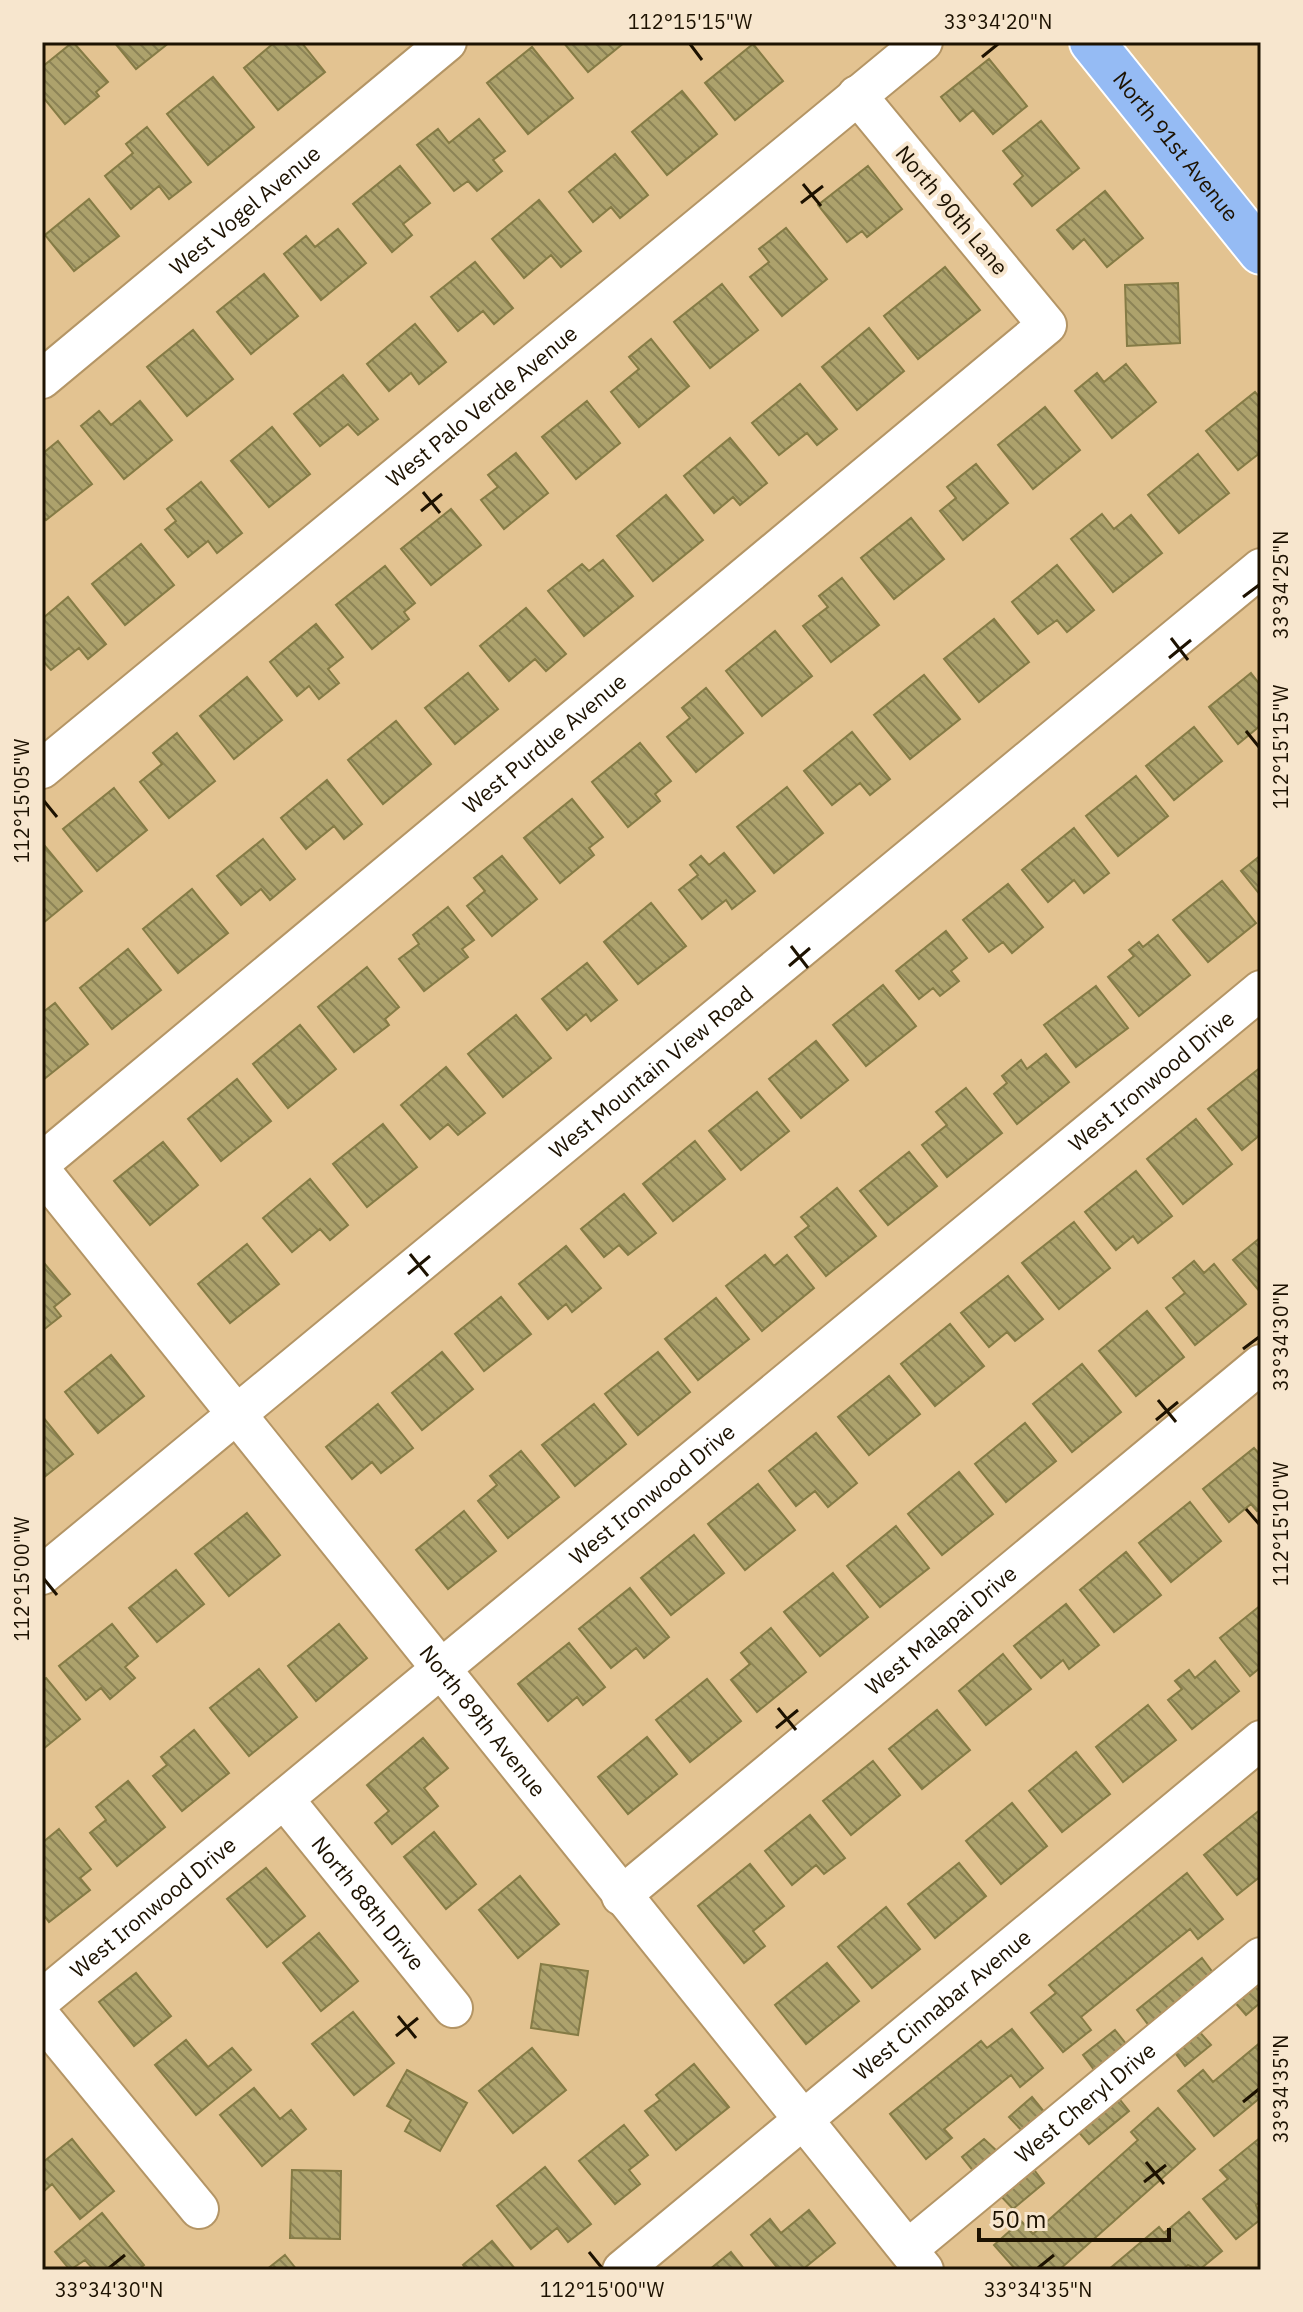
<svg xmlns="http://www.w3.org/2000/svg" width="1303" height="2312" viewBox="0 0 1303 2312" font-family="'IBM Plex Sans',sans-serif">
	<defs>
		<pattern id="building-back-hatch" width="6" height="6" patternUnits="userSpaceOnUse" patternTransform="scale(2)"><rect width="6" height="6" fill="#ada26c"/><path d="M-1 5l2 2M0 0l6 6M5-1l2 2" fill="none" stroke="#8c8356"/></pattern>
	</defs>
	<rect width="100%" height="100%" fill="#e3c391"/>
	<path fill="url(#building-back-hatch)" stroke="#857b45" stroke-width="2" d="M73,42l35,40 -12,10 3,4 -34,28 -23,-28v-29z
		M114,42h56l-34,27z
		M275,42h26l24,30 -47,38 -34,-42z
		M563,42h62l-37,30z
		M753,44l30,37 -48,39 -30,-37z
		M532,47l41,51 -45,36 -41,-51z
		M989,59l38,47 -34,28 -20,-24 -13,11 -19,-24z
		M213,77l41,50 -46,38 -41,-51z
		M682,91l35,43 -50,41 -35,-43z
		M479,119l26,32 -12,9 9,11 -25,20 -9,-10 -14,10 -37,-46 21,-16 11,14z
		M1041,121l38,47 -47,38 -18,-22 9,-8 -20,-25z
		M147,127l44,55 -22,17 -10,-13 -28,23 -26,-33 28,-23 -7,-9z
		M615,154l33,41 -28,23 -9,-11 -18,15 -24,-30z
		M400,166l30,37 -27,21 9,11 -20,17 -39,-48z
		M868,166l34,43 -35,28 -5,-6 -15,11 -29,-37z
		M1105,191l38,47 -36,29 -23,-28 -11,10 -16,-19z
		M89,199l30,37 -45,35 -29,-36z
		M539,200l42,51 -20,16 -10,-12 -27,23 -32,-39z
		M786,228l41,51 -45,37 -32,-39 19,-15 -10,-13z
		M338,229l28,34 -45,37 -37,-46 22,-18 9,11z
		M475,262l38,46 -19,16 -11,-13 -25,20 -27,-34z
		M945,267l35,43 -62,49 -34,-43z
		M264,274l34,42 -47,38 -34,-42z
		M1178,283l2,60 -53,3 -2,-61z
		M722,284l36,46 -48,38 -36,-46z
		M415,324l31,38 -27,22 -8,-11 -22,18 -22,-27z
		M869,328l35,43 -47,39 -35,-43z
		M193,330l40,49 -46,37 -40,-49z
		M651,339l38,47 -50,41 -28,-35 28,-23 -10,-12z
		M1126,364l30,38 -44,36 -37,-47 22,-18 7,9z
		M343,375l35,44 -20,16 -10,-11 -28,22 -26,-32z
		M800,384l37,45 -20,16 -10,-12 -28,22 -27,-32z
		M1255,392l6,7v53l-23,18 -32,-39z
		M140,401l32,39 -48,39 -43,-53 18,-15 12,14z
		M587,401l33,42 -44,36 -34,-42z
		M1045,407l35,43 -47,39 -35,-44z
		M272,427l38,47 -41,33 -38,-46z
		M730,438l37,45 -27,22 -7,-8 -19,16 -30,-37z
		M58,441l34,43 -46,36 -4,-5v-61z
		M516,453l32,40 -44,36 -23,-29 17,-13 -10,-12z
		M1198,454l31,39 -50,40 -31,-38z
		M976,464l32,39 -45,37 -23,-29 16,-13 -9,-11z
		M201,482l41,51 -25,20 -9,-12 -20,16 -23,-27 11,-9 -9,-12z
		M666,495l37,45 -50,41 -36,-45z
		M451,509l30,36 -50,40 -30,-36z
		M1102,514l12,15 17,-14 31,38 -49,39 -42,-53z
		M911,518l33,41 -50,40 -33,-41z
		M141,544l33,41 -49,40 -33,-41z
		M603,560l30,36 -49,40 -36,-45 34,-27 7,7z
		M1057,565l37,45 -27,22 -10,-12 -19,14 -26,-32z
		M385,566l30,37 -11,9 5,7 -37,30 -36,-44z
		M842,578l37,47 -48,37 -28,-36 25,-19 -9,-11z
		M68,597l38,47 -18,15 -9,-11 -28,22 -9,-10v-41z
		M526,608l40,46 -20,17 -11,-12 -26,22 -29,-35z
		M994,619l35,43 -50,40 -35,-43z
		M316,624l27,33 -15,12 11,14 -20,16 -10,-13 -12,10 -27,-34z
		M775,631l37,45 -50,40 -36,-45z
		M468,673l30,36 -43,35 -30,-36z
		M1251,673l10,13v39l-23,19 -29,-37z
		M924,675l36,44 -50,40 -36,-44z
		M247,677l35,43 -48,39 -34,-43z
		M706,688l37,45 -47,39 -29,-35 23,-19 -8,-10z
		M396,721l35,43 -48,40 -35,-44z
		M1194,727l28,34 -48,39 -28,-34z
		M852,732l38,47 -20,16 -10,-12 -28,22 -28,-34z
		M177,733l38,48 -46,37 -29,-36 22,-18 -9,-11z
		M640,743l31,38 -16,13 5,7 -32,26 -36,-45z
		M1136,776l32,40 -50,40 -32,-40z
		M327,780l35,44 -18,15 -10,-13 -28,23 -25,-31z
		M787,787l36,46 -49,40 -37,-46z
		M114,788l33,42 -50,41 -34,-42z
		M572,799l31,38 -14,11 5,7 -34,28 -36,-45z
		M1074,828l35,45 -25,20 -10,-13 -26,22 -26,-32z
		M263,839l32,40 -25,21 -9,-11 -20,16 -24,-29z
		M44,845l38,46 -40,33v-78z
		M724,853l31,38 -23,18 -6,-9 -24,19 -23,-29 19,-15 -8,-10 11,-9 8,9z
		M1261,855v41l-20,-25z
		M502,856l35,43 -45,37 -25,-30 18,-15 -11,-13z
		M1222,881l34,42 -48,39 -35,-42z
		M1008,884l35,43 -31,26 -9,-11 -14,10 -26,-32z
		M192,889l36,44 -50,40 -35,-44z
		M651,903l35,43 -48,38 -34,-42z
		M448,907l26,33 -12,9 6,8 -44,34 -25,-32 20,-15 -6,-9z
		M946,931l21,27 -16,13 8,10 -19,15 -7,-8 -14,11 -23,-28z
		M1158,935l32,40 -51,41 -31,-39 26,-21 -5,-6 10,-8 4,5z
		M128,949l33,41 -49,39 -32,-41z
		M587,963l30,37 -26,21 -5,-7 -19,16 -25,-31z
		M367,967l32,40 -14,12 4,6 -35,27 -36,-45z
		M883,985l33,41 -50,40 -33,-41z
		M1096,986l32,42 -52,39 -32,-42z
		M55,1003l33,41 -45,36 -1,-67z
		M516,1015l35,43 -48,39 -35,-43z
		M300,1025l36,44 -48,39 -35,-44z
		M816,1041l32,39 -47,38 -32,-39z
		M1046,1054l23,28 -52,42 -23,-30 13,-11 -5,-7 19,-16 6,9z
		M446,1067l39,46 -27,22 -10,-11 -18,15 -29,-34z
		M1261,1067v67l-19,16 -34,-41z
		M237,1079l34,42 -50,40 -33,-42z
		M966,1088l36,45 -55,44 -25,-32 25,-20 -11,-13z
		M757,1092l32,39 -48,39 -32,-39z
		M1196,1119l36,45 -49,40 -36,-45z
		M383,1124l34,43 -50,40 -34,-43z
		M695,1141l30,38 -52,42 -30,-37z
		M163,1142l35,43 -48,40 -36,-44z
		M909,1152l28,34 -49,39 -28,-34z
		M1136,1171l36,45 -34,27 -5,-7 -17,14 -31,-38z
		M310,1179l38,46 -18,15 -10,-11 -28,23 -29,-34z
		M837,1188l39,48 -50,40 -31,-39 14,-11 -8,-9z
		M624,1194l32,39 -28,22 -9,-10 -15,12 -23,-28z
		M1074,1222l36,46 -51,41 -37,-46z
		M1261,1237v56l-28,-33z
		M247,1244l32,40 -49,39 -32,-39z
		M566,1246l35,42 -29,24 -6,-8 -18,15 -29,-35z
		M765,1255l9,11 13,-11 27,33 -52,43 -36,-45z
		M1194,1261l10,12 10,-9 32,40 -51,41 -29,-37 19,-15 -12,-15z
		M44,1263l26,31 -16,13 7,9 -19,15z
		M1008,1276l35,43 -28,22 -8,-9 -18,15 -28,-34z
		M501,1297l30,37 -47,37 -29,-37z
		M716,1298l33,41 -51,41 -33,-41z
		M1147,1311l37,46 -48,39 -37,-45z
		M950,1324l34,42 -49,40 -34,-42z
		M442,1352l31,37 -51,41 -30,-37z
		M658,1352l32,40 -52,43 -33,-41z
		M111,1355l33,41 -46,37 -33,-41z
		M1082,1364l39,48 -49,40 -39,-48z
		M889,1376l31,38 -51,41 -31,-38z
		M378,1404l35,44 -32,25 -9,-11 -20,17 -26,-32z
		M594,1404l32,40 -51,42 -33,-41z
		M42,1416l31,38 -31,25z
		M1025,1423l31,38 -50,41 -31,-38z
		M816,1433l41,50 -29,24 -13,-16 -19,15 -27,-35z
		M1254,1448l7,8v51l-4,4 -6,-7 -22,18 -26,-33z
		M521,1451l38,46 -51,41 -30,-37 19,-16 -7,-9z
		M959,1472l34,42 -51,41 -34,-41z
		M758,1484l37,46 -50,40 -37,-46z
		M1190,1502l31,39 -50,41 -32,-39z
		M464,1511l32,40 -48,38 -32,-39z
		M247,1513l33,42 -51,41 -34,-42z
		M896,1526l33,42 -49,39 -33,-41z
		M694,1535l30,38 -53,42 -30,-37z
		M1126,1552l35,43 -47,37 -34,-42z
		M176,1570l28,34 -47,38 -28,-34z
		M833,1573l35,44 -48,39 -36,-44z
		M630,1588l39,49 -25,21 -8,-10 -25,20 -32,-39z
		M1066,1604l33,41 -30,24 -6,-9 -22,18 -27,-32z
		M1261,1605v62l-11,9 -30,-38z
		M112,1624l26,32 -13,11 10,11 -25,21 -9,-11 -15,12 -27,-34z
		M339,1624l28,34 -51,43 -28,-35z
		M771,1628l35,44 -49,40 -26,-32 19,-16 -9,-11z
		M569,1643l36,44 -22,18 -6,-8 -29,24 -30,-37z
		M1003,1654l28,35 -45,36 -27,-34z
		M1215,1661l24,30 -47,38 -24,-29 14,-11 -7,-8 14,-11 6,8z
		M259,1669l38,48 -48,39 -39,-48z
		M46,1678l34,41 -38,31v-69z
		M707,1679l34,42 -51,41 -34,-42z
		M1148,1705l28,35 -53,42 -27,-35z
		M937,1710l33,40 -48,39 -33,-40z
		M194,1730l35,43 -47,38 -29,-35 14,-11 -6,-8z
		M647,1737l30,37 -49,40 -30,-37z
		M423,1738l25,30 -24,20 14,18 -46,38 -17,-21 14,-12 -22,-26z
		M1076,1752l34,42 -48,38 -33,-41z
		M873,1761l27,34 -49,40 -28,-34z
		M128,1781l37,46 -48,39 -27,-33 16,-13 -10,-13z
		M1012,1803l35,43 -46,38 -35,-43z
		M1261,1809v67l-24,19 -33,-40z
		M810,1815l35,43 -21,16 -8,-9 -24,20 -27,-34z
		M59,1829l32,40 -11,9 10,12 -41,32 -7,-9v-70z
		M434,1832l42,52 -30,25 -42,-52z
		M959,1863l27,33 -51,42 -27,-34z
		M750,1864l34,42 -31,25 12,15 -21,17 -46,-57z
		M266,1868l39,48 -38,31 -40,-48z
		M1187,1873l36,46 -25,20 -8,-10 -109,88 10,13 -28,22 -32,-39 25,-20 -7,-8z
		M520,1876l39,48 -41,34 -39,-48z
		M886,1907l34,42 -48,39 -34,-41z
		M319,1933l39,48 -37,30 -38,-48z
		M1202,1958l12,16 -64,53 -13,-17z
		M827,1963l32,38 -53,43 -31,-39z
		M541,1964l47,7 -10,64 -47,-7z
		M136,1973l35,43 -37,30 -35,-44z
		M1261,1977v25l-15,13 -13,-15z
		M353,2012l41,51 -40,32 -42,-51z
		M1012,2029l31,39 -23,19 -9,-12 -67,54 8,9 -26,21 -36,-45 91,-73 6,7z
		M1197,2029l14,16 -26,21 -12,-16z
		M1115,2030l12,15 -32,26 -12,-16z
		M186,2040l22,27 24,-19 19,22 -55,45 -41,-50z
		M1261,2042v55l-47,39 -36,-45 25,-21 10,12z
		M532,2048l34,42 -53,43 -34,-42z
		M694,2064l35,43 -53,43 -31,-39 15,-11 -4,-5z
		M407,2070l60,33 -27,48 -35,-20 6,-11 -24,-14z
		M254,2088l26,31 11,-9 15,19 -44,37 -42,-51z
		M1117,2096l12,15 -40,33 -12,-14z
		M1032,2097l14,17 -23,18 -14,-15z
		M1158,2108l37,41 -136,121h-43l-22,-25 27,-24 12,13 105,-94 -7,-8z
		M624,2125l24,30 -19,15 11,14 -25,20 -36,-43z
		M1261,2137v64l-5,4 5,14 -25,20 -33,-40 25,-20 -8,-9z
		M72,2139l42,52 -34,28 -28,-35 -10,9v-30z
		M984,2139l15,14 -24,20 -13,-16z
		M545,2167l46,57 -23,18 -11,-14 -26,21 -34,-43z
		M1032,2167l12,16 -31,26 -15,-16z
		M292,2170l49,1 -1,68 -50,-1z
		M809,2210l26,33 -33,27h-23l-28,-35 19,-16 11,14z
		M1189,2212l33,39 -23,19 -11,-5 -6,5h-74l51,-43 5,6z
		M102,2213l42,52 -6,5h-44l-9,-10 -15,10 -15,-18z
		M492,2241l24,29h-49l-4,-5z
		M731,2252l14,18h-36z
		M285,2255l12,15h-31z"/>
	<g fill="none" stroke-linecap="round" stroke-linejoin="round">
		<g stroke="#b49565" stroke-width="42">
			<g id="minor">
				<path id="s1" d="M42,379l405,-337"/>
				<path id="s2" d="M42,769l881,-727"/>
				<path id="s3" d="M42,1162l1005,-837 -190,-230"/>
				<path id="s4" d="M42,1172l882,1098"/>
				<path id="s5" d="M42,1575l1219,-1007"/>
				<path id="s6" d="M284,1799l169,209"/>
				<path id="s7" d="M621,1896l640,-532"/>
				<path id="s8" d="M42,1999l1219,-1009"/>
				<path d="M42,2018l157,191"/>
				<path id="s9" d="M908,2249l353,-292"/>
				<path id="s10" d="M622,2270l639,-530"/>
			</g>
		</g>
		<g stroke="#fff" stroke-width="48">
			<g id="major">
				<path id="s11" d="M1092,42l169,210"/>
			</g>
		</g>
		<use href="#minor" stroke="#fff" stroke-width="38"/>
		<use href="#major" stroke="#95bbf4" stroke-width="44"/>
	</g>
	<path fill="none" stroke="#1d1201" stroke-width="3" d="M690,44l12,16M982,57l16,-13M803,184l18,22M801,203l22,-17M423,492l17,21M421,511l21,-17M1243,597l16,-12M1171,638l17,22M1169,658l22,-18M1246,731l13,16M44,801l13,16M791,946l17,22M789,966l21,-18M410,1254l18,22M408,1274l22,-18M1243,1349l16,-12M1158,1400l18,22M1156,1420l22,-18M1246,1509l13,15M44,1579l13,16M778,1708l18,22M776,1728l22,-18M398,2016l18,22M396,2036l22,-18M1243,2102l16,-13M1146,2162l18,22M1144,2182l22,-17M589,2252l13,16M109,2268l16,-13M1038,2268l16,-13"/>
	<g text-anchor="middle" stroke-width="8" stroke-linejoin="round" paint-order="stroke">
		<g font-size="22" fill="#1d1201" stroke="#f7e6ce">
			<text dy="8" stroke="none"><textPath href="#s11" startOffset="134">North 91st Avenue</textPath></text>
			<text transform="translate(952 210) rotate(50)" y="8">North 90th Lane</text>
			<text dy="8" stroke="none"><textPath href="#s1" startOffset="264">West Vogel Avenue</textPath></text>
			<text dy="8" stroke="none"><textPath href="#s2" startOffset="570">West Palo Verde Avenue</textPath></text>
			<text dy="8" stroke="none"><textPath href="#s3" startOffset="654">West Purdue Avenue</textPath></text>
			<text dy="8" stroke="none"><textPath href="#s5" startOffset="790">West Mountain View Road</textPath></text>
			<text dy="8" stroke="none"><textPath href="#s8" startOffset="1440">West Ironwood Drive</textPath></text>
			<text dy="8" stroke="none"><textPath href="#s8" startOffset="792">West Ironwood Drive</textPath></text>
			<text dy="8" stroke="none"><textPath href="#s7" startOffset="416">West Malapai Drive</textPath></text>
			<text dy="8" stroke="none"><textPath href="#s4" startOffset="704">North 89th Avenue</textPath></text>
			<text dy="8" stroke="none"><textPath href="#s6" startOffset="134">North 88th Drive</textPath></text>
			<text dy="8" stroke="none"><textPath href="#s8" startOffset="144">West Ironwood Drive</textPath></text>
			<text dy="8" stroke="none"><textPath href="#s10" startOffset="416">West Cinnabar Avenue</textPath></text>
			<text dy="8" stroke="none"><textPath href="#s9" startOffset="230">West Cheryl Drive</textPath></text>
		</g>
	</g>
	<rect width="1303" height="2312" fill="none" stroke="#f7e6ce" stroke-width="88"/>
	<path d="M979 2228v12h190v-12" fill="none" stroke="#1d1201" stroke-width="4"/>
	<text x="991" y="2228" font-size="24" fill="#1d1201" stroke="#f7e6ce" stroke-width="6" paint-order="stroke">50 m</text>
	<rect x="44" y="44" width="1215" height="2224" fill="none" stroke="#1d1201" stroke-width="3"/>
	<g font-size="20" text-anchor="middle" fill="#1d1201">
		<text x="690" y="29">112°15'15"W</text>
		<text x="998" y="29">33°34'20"N</text>
		<text transform="translate(1281 585) rotate(-90)" y="7">33°34'25"N</text>
		<text transform="translate(1281 747) rotate(-90)" y="7">112°15'15"W</text>
		<text transform="translate(22 801) rotate(-90)" y="7">112°15'05"W</text>
		<text transform="translate(1281 1337) rotate(-90)" y="7">33°34'30"N</text>
		<text transform="translate(1281 1524) rotate(-90)" y="7">112°15'10"W</text>
		<text transform="translate(22 1579) rotate(-90)" y="7">112°15'00"W</text>
		<text transform="translate(1281 2089) rotate(-90)" y="7">33°34'35"N</text>
		<text x="109" y="2297">33°34'30"N</text>
		<text x="602" y="2297">112°15'00"W</text>
		<text x="1038" y="2297">33°34'35"N</text>
	</g>
</svg>
